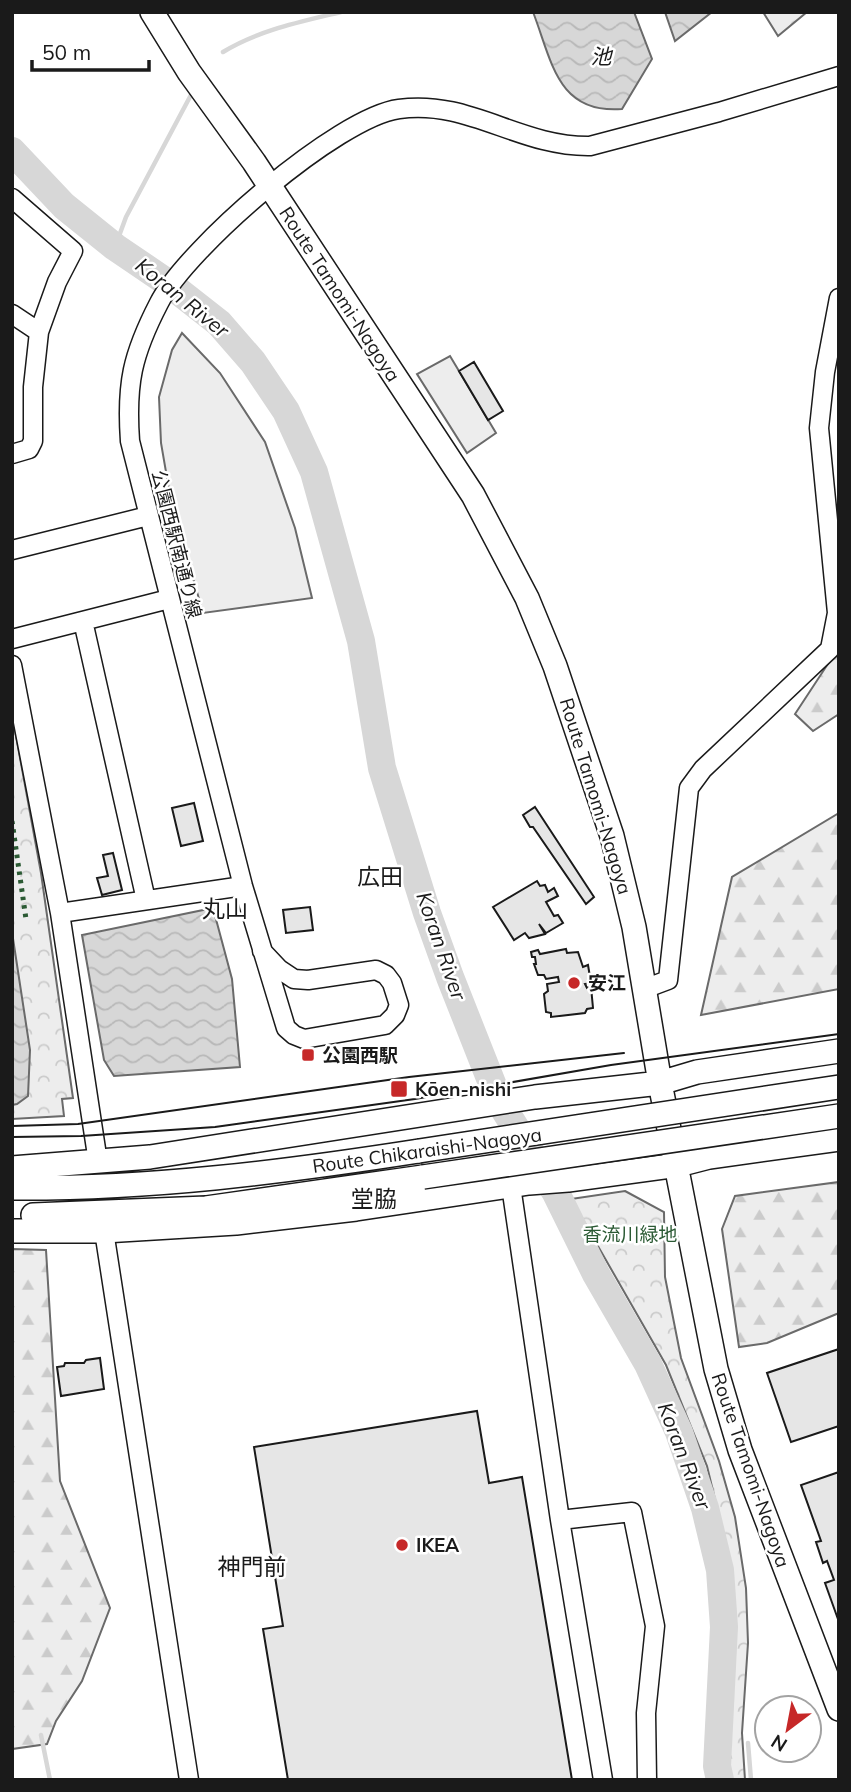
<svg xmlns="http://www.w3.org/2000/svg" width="851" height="1792" viewBox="0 0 851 1792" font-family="Mulish,'Noto Sans JP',sans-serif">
	<defs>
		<pattern id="forest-firs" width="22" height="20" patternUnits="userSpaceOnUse" patternTransform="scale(1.75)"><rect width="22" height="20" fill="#ededed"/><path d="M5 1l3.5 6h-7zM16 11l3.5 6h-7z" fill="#cbcbcb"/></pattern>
		<pattern id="park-crowns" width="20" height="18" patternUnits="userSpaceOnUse" patternTransform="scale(1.75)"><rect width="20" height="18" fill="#ededed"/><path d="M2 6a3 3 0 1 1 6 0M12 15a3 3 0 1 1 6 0" fill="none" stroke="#cbcbcb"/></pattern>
		<pattern id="water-waves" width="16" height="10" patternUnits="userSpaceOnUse" patternTransform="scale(1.75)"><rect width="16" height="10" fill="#d7d7d7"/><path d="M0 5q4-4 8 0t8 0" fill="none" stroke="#b8b8b8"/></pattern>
	</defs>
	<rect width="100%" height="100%" fill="#fff"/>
	<path fill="#ededed" stroke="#6a6a6a" stroke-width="2" d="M182,333l38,40 45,69 30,86 17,70 -109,15 -32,-112 -10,-58 -2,-46 13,-47z
		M450,356l46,77 -29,20 -50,-79z"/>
	<path fill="url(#forest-firs)" stroke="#6a6a6a" stroke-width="2" d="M839,647v67l-26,17 -18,-17z
		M839,813v176l-138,26 31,-138z
		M839,1182v131l-72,30 -28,4 -17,-118 13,-33z
		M12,1249l34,1 14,231 50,127 -28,73 -26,40 -9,23 -35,5z"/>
	<path fill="url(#park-crowns)" stroke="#6a6a6a" stroke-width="2" d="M763,12h44l-29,24z
		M12,714l29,159 32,225 -11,1 2,17 -52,3z
		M625,1191l39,21 1,65 16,81 38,103 16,56 11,71 2,55 -6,90 3,47h-15l-3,-49 6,-91v-51l-13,-69 -13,-54 -41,-101 -95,-166z"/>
	<path fill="url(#water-waves)" stroke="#6a6a6a" stroke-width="2" d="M533,12h101l18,47 -30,50c-65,5 -70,-48 -89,-97z
		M665,12h47l-37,29z
		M213,908l19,71 8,88 -126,9 -10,-16 -22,-125z
		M12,932l18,118 -2,46 -11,8 -5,1z"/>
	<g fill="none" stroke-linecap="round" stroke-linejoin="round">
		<path stroke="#d7d7d7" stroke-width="4.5" d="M223,52c36,-22 77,-30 118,-40
			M115,247l11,-30 66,-124
			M41,1735l9,45
			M748,1743l3,37"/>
		<path stroke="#d7d7d7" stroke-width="28" d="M12,151l52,55 51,41 53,36 51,40 34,39 33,49 28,61 47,169 21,127 45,145 23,64 49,124 57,92 40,81 52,90 31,68 26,76 15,62 4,57 -7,139 3,14"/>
	</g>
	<path fill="#e6e6e6" stroke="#1a1a1a" stroke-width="2" d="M474,362l29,49 -15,9 -29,-49z
		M194,803l9,38 -22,5 -9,-38z
		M535,807l59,90 -8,7 -53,-77h-3l-7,-12z
		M113,853l9,37 -20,5 -5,-17 11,-2 -5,-21z
		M537,881l3,5 5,-1 3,7 6,-4 4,8 -12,6 8,14 4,-1 5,8 -17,10 -7,-9 6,10 -16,4 -4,-5 -11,7 -21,-33z
		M310,907l3,23 -27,3 -3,-23z
		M566,949l1,4 11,-1 5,15 5,-2 3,18 -6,1 2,4 4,-1 2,21 -6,1 -2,4 -34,4v-4l-5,-1 -2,-18 4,-3 -1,-7 12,-2 -1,-5 -12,2 -2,-4h-6l-4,-11h2l-1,-7h-3l-1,-5 7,-2 2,4z
		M839,1349v77l-48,16 -24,-69z
		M100,1358l4,31 -43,7 -4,-29 7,-1 1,-3h19l2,-3z
		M477,1411l12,72 33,-6 50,303h-284l-25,-151 20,-3 -29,-179z
		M839,1472v150l-14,-39 9,-3 -7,-19 -4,2 -7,-21 5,-1 -20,-56z"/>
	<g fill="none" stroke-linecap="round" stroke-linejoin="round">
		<g stroke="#1a1a1a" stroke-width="21">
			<path id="minor" d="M12,198l61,53 -16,31 -18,50 -6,55v54l-4,8 -17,5
				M12,314l27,18
				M12,550l136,-34
				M83,621l63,279
				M12,639l157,-40
				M12,665l48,248 38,249
				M60,913l183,-27
				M262,951l17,18 15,10 14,1 68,-10 10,5 6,8 7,22 -4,10 -10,10 -81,14 -10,-4 -8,-7 -43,-142 -113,-445c-4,-57 2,-86 29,-138 28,-55 179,-186 240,-194 70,-10 120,38 191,37l129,-34 120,-36
				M644,989l24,-9 21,-192 14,-19 127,-120 7,-36 -18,-185 6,-56 14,-74
				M511,1186l49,334 43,260
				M104,1231l85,549
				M560,1520l72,-8 23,114 -9,87 1,67"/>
		</g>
		<g stroke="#1a1a1a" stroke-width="26">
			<path id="major" d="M152,12l37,60 65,90 219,333 54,103 28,68 57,170 22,91 26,156 56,286 24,81 99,259
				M12,1168l138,-11 385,-60 125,-14 37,-11 142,-21
				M12,1188c138,1 272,-16 407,-37
				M33,1215l173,-7 217,-31
				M12,1231h92l132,-8 120,-14 173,-26 39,-3 110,-15 31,-8 130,-18"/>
		</g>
		<use href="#minor" stroke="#fff" stroke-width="18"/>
		<use href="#major" stroke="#fff" stroke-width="23"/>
		<path stroke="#1a1a1a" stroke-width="2" d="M12,1126l66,-2 331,-47 215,-24
			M12,1137l69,-1 134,-9 200,-28 196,-34 228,-31"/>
		<g stroke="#1a1a1a" stroke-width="26" stroke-linecap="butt">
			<path id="major-bridge" d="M419,1151l420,-64
				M423,1177l416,-61"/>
		</g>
		<use href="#major-bridge" stroke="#fff" stroke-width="23"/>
		<path stroke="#2b5a34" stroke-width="5" stroke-dasharray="3.5 5" stroke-linecap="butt" d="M12,821l14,98"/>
	</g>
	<g fill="#c62828" stroke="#fff" stroke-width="2.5">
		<circle cx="574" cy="983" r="7"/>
		<rect x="301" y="1048" width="14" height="14" rx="3.5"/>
		<rect x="390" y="1080" width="18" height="18" rx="3.5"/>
		<circle cx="402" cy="1545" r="7"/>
	</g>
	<g text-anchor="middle" stroke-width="5" stroke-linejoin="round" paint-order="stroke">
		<g font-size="19" fill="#1a1a1a" stroke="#fff">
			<text transform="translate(340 294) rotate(57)" y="7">Route Tamomi-Nagoya</text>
			<text transform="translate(177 544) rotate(76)" y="7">公園西駅南通り線</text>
			<text transform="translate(596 796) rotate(73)" y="7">Route Tamomi-Nagoya</text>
			<text transform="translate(427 1150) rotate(-8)" y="7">Route Chikaraishi-Nagoya</text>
			<text transform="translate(751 1470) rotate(71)" y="7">Route Tamomi-Nagoya</text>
		</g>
		<g font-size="19" font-weight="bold" fill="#1a1a1a" stroke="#fff" text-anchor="start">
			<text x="588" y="990">安江</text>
			<text x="322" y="1062">公園西駅</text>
			<text x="415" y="1096">Kōen-nishi</text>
			<text x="416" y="1552">IKEA</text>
		</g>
		<g font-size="19" fill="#2b5a34" stroke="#fff">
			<text x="630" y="1241">香流川緑地</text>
		</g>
		<g font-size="21" font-style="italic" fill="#1a1a1a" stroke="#fff">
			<text x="601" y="64">池</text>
			<text transform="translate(182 298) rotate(39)" y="7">Koran River</text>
			<text transform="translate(441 946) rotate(71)" y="7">Koran River</text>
			<text transform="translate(684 1456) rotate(69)" y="7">Koran River</text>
		</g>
		<g font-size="23" fill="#1a1a1a" stroke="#fff">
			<text x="380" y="885">広田</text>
			<text x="225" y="917">丸山</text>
			<text x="374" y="1207">堂脇</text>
			<text x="252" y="1575">神門前</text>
		</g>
	</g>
	<rect width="851" height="1792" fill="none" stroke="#1a1a1a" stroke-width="28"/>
	<g transform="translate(788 1729) rotate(212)"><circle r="33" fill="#ffffff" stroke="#a3a3a3" stroke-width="2"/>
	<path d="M0-5L12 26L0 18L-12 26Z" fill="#c62828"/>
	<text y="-10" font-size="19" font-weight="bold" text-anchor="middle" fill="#1a1a1a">N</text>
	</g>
	<path d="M32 60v10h117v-10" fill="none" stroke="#1a1a1a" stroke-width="3.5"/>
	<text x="42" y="60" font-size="21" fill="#1a1a1a" stroke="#ffffff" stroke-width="5" paint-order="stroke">50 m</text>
</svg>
